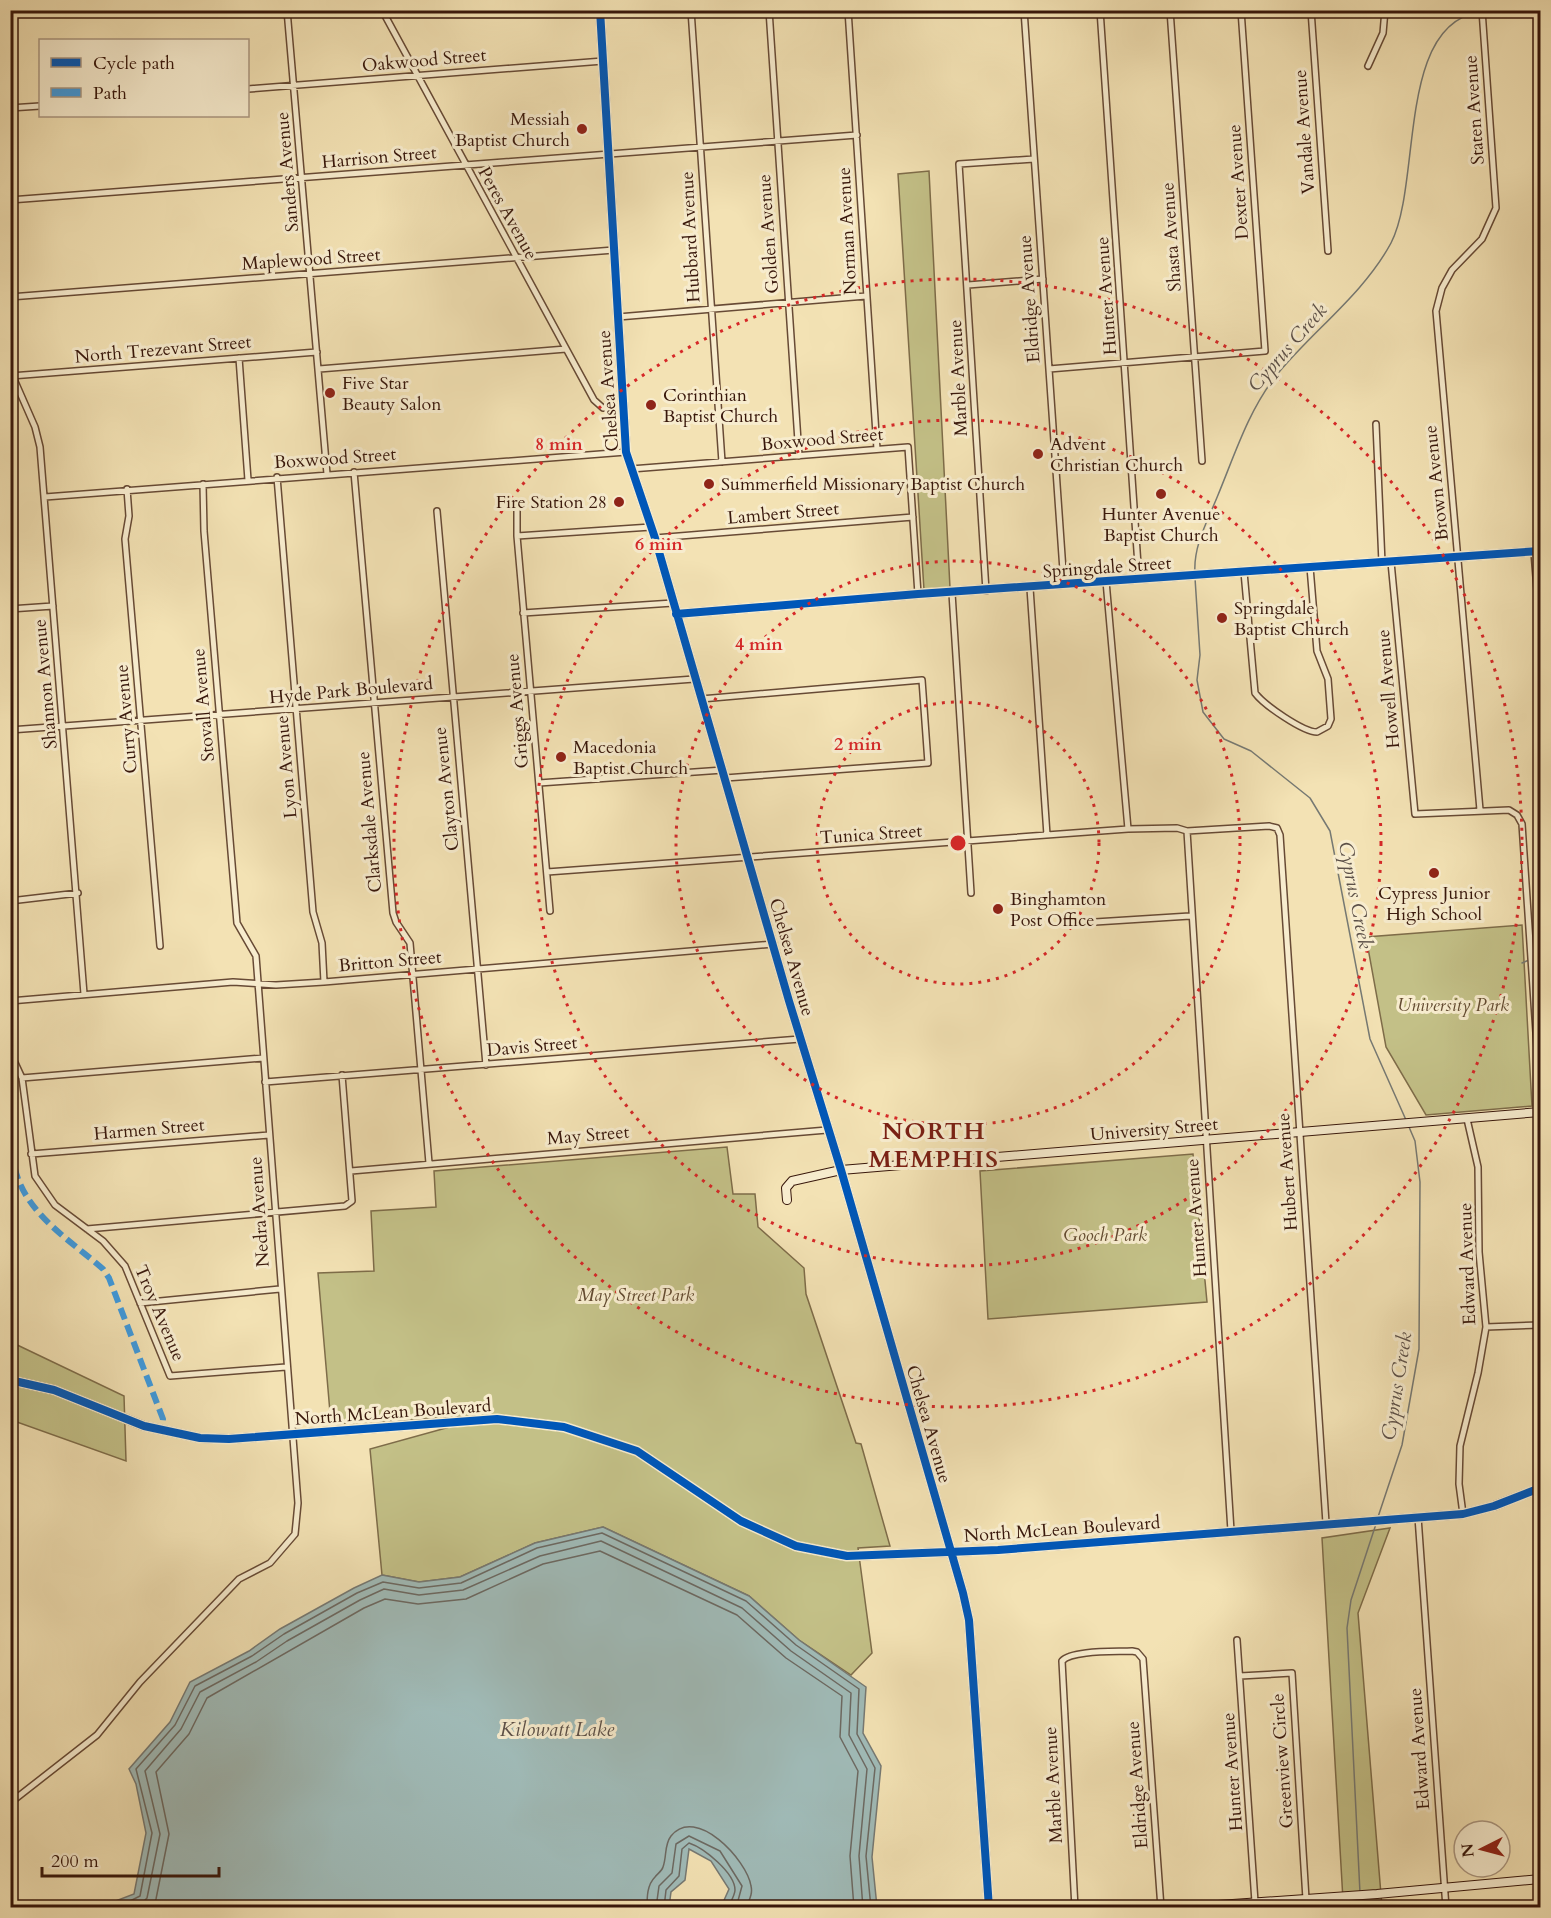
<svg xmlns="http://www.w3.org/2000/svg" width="1551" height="1918" viewBox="0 0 1551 1918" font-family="Cardo,serif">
	<rect width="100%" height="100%" fill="#f3e2b4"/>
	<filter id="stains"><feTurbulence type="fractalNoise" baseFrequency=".00333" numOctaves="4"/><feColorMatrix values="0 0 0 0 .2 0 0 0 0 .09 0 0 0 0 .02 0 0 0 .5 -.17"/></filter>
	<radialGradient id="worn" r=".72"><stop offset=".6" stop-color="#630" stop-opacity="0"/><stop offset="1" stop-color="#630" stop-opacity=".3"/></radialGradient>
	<path fill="#c3c087" stroke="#7e6c49" stroke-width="1.5" d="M929,171l21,417 -26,2 -26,-416z
		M1522,925l10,181 -106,9 -40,-68 -20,-110z
		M727,1147l6,47h22l3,33 46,41 2,26 50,149 5,1 29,102 -32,2 14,105 -21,22 -52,-35 -50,-44 -146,-69 -68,16 -75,34 -41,5 -37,-7 -12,-126 123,-34 -162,9 -13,-151 56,-2 -3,-60 65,-4 -2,-36z
		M1193,1154l14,148 -219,17 -8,-148z
		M11,1342l113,54 2,65 -109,-39h-6z
		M1390,1528l-32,85 24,294h-64l-1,-3 26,-4 -21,-362z"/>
	<path fill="#a0bbb8" stroke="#767973" stroke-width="1.5" d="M603,1527l146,69 50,44 67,47 -3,46 18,33 -9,91 5,50h-156l8,-18 -18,-28 -22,-12 -4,31 -14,12 -2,15h-569l34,-13 12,-61 -10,-49 -7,-15 41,-47 20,-40 59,-31 31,-22 74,-41 28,-13 37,7 41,-5 75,-34z"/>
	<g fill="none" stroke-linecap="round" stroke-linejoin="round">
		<path stroke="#6c6962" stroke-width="1.5" d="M116,1908l24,-12 12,-63 -16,-64 39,-44 20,-39 57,-30 32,-22 73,-41 26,-11 36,6 42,-5 76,-35 65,-15 144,68 50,44 63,44 -2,45 18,34 -9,88 5,52
			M137,1908l10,-10 13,-64 -15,-63 36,-42 19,-37 56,-30 31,-21 73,-41 24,-11 35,6 44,-5 77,-34 61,-15 141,67 49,43 60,42 -2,42 18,34 -8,87 4,52
			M152,1908l4,-9 13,-65 -13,-62 33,-38 18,-36 157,-90 21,-9 33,5 48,-5 77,-35 57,-13 137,64 49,43 56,38 -2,41 18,34 -8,85 4,52
			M647,1908c0,-11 0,-23 8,-31 3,-4 7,-6 8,-10 4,-11 1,-22 8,-31 25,-31 76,24 80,50 2,8 -2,14 -5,22
			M656,1908l3,-22 13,-13 4,-29 13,-8 31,15 22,35 -6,22
			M664,1908l2,-18 13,-14 3,-27 7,-6c15,5 46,30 46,47 0,5 -5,13 -7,18"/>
		<path stroke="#767973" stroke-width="1.5" d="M1195,573c-2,-27 13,-53 23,-78 17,-41 30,-83 57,-118 36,-45 88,-82 116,-134 31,-59 5,-219 89,-231
			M1195,578l5,77 -3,25 6,32 21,27 27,12 59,47 20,33 40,208 36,81
			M1540,810l-3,5 3,69
			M1534,957l6,-3
			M1522,963l7,-3
			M1378,1517l24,-72 17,-96 1,-167 -5,-41 -6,-14
			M1360,1893l-13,-265 4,-28 25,-76
			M1360,1898v10"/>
		<g stroke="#674a35" stroke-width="8">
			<path id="street" d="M287,10l40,464
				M382,10l212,390 9,8 21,-1
				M691,10l31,452
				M769,10l30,446
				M848,10l29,439
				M1024,10l40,575
				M1100,10l39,570
				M1170,10l32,451
				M1311,10l17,241
				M1368,66l15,-33 2,-23
				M248,89l355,-28
				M10,108l30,-2
				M10,200l847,-65
				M968,285l75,-6
				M10,297l604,-47
				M618,317l248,-21
				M239,358l9,122
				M319,369l247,-20
				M1049,369l216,-18 -24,-341
				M10,370l25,57 5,20 44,547
				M11,376l306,-24
				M1376,424l6,139
				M631,469l277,-22 10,147
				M354,472l39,441 3,9 14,21 19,220
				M277,477l36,435 9,31 2,39
				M127,489l2,27 -4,23 35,407
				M45,497l581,-45
				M517,508v28l33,375
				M437,511l49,554
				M517,536l134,-9
				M655,538l258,-21
				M1534,552l6,76
				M1391,562l24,252 94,-4 8,5 5,9 18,268
				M1244,572l11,121c9,12 48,39 62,39l11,-6 3,-7 -3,-40 -11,-28 -7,-84
				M1106,581l22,248
				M1030,588l17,247
				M986,591l-27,-427 75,-5
				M952,593l19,300
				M10,609l43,-3
				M523,613l150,-10
				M701,699l221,-19 6,83 -203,15
				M10,730l684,-51
				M539,783l184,-13
				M1480,810l-44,-499 6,-23 10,-18 30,-31 14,-31 -14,-198
				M1187,831l44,700
				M547,872l581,-43 49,-1 10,3 82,-5 8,2 3,7 46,688
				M10,901l68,-8
				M1095,922l95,-6
				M10,1001l223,-19 43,3 48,-3 449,-38
				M10,1052l12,26 13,98 20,29 48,36 22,25 45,110 116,-9
				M22,1078l241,-20
				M265,1082l535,-43
				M31,1154l238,-19
				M351,1171l476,-41
				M1538,1212h2
				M87,1229l258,-23 7,-5 -10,-126
				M140,1303l140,-14
				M1486,1327l54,-2
				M1463,1514l-4,-30 1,-38 18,-73 8,-46 -7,-75 -1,-85 -11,-48
				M1418,1517l28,391
				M1237,1640l18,262
				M1240,1676l52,-3 14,226
				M10,1803l87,-68 43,-53 99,-103 31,-16 25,-29 3,-31 -42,-547 -19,-33 -33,-392 -1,-47
				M1325,1898l1,10
				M1075,1908l-13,-247c10,-11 54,-9 70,-10l5,1 6,7 18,249"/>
		</g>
		<g stroke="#38170b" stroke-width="10">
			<path id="secondary" d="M600,10l26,442 29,86 134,463 52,169 122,423 6,27 20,288
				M676,614l242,-20 622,-43
				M787,1200l-1,-12 6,-7 49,-11 699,-58
				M10,1380l44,10 90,36 56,12 29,1 268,-20 67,8 73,24 104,70 55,25 51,10 151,-6 465,-36 31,-8 46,-18
				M1175,1908l202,-14 163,-15"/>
		</g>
		<use href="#street" stroke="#f7ecce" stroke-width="5"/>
		<use href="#secondary" stroke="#f7ecce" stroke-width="8"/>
		<path stroke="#3e9ade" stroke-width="6" stroke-dasharray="12 6" stroke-linecap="butt" d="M10,1132c2,12 2,25 5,37 11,45 55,71 88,100l6,9 54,141 -1,12"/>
		<g stroke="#f7ecce" stroke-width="11">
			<path id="cycleway" d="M600,10l26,442 29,86 134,463 52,169 122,423 6,27 20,288
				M676,614l242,-20 622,-43
				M10,1380l44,10 90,36 56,12 29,1 268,-20 67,8 73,24 104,70 55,25 51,10 151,-6 465,-36 31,-8 46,-18"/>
		</g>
		<use href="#cycleway" stroke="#0057b8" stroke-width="8"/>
	</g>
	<g fill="none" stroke="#d62828" stroke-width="3" stroke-dasharray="3 6">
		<circle cx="958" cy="843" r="141"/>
		<circle cx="958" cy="843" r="282"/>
		<circle cx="958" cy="843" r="423"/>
		<circle cx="958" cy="843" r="564"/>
	</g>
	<g fill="#8f2418" stroke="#f7ecce" stroke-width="2">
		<circle cx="582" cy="129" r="6"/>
		<circle cx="330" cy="393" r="6"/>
		<circle cx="651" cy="405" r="6"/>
		<circle cx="1038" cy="454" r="6"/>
		<circle cx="709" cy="484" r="6"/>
		<circle cx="1161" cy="494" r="6"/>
		<circle cx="619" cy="502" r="6"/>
		<circle cx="1222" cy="618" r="6"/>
		<circle cx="561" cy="757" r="6"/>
		<circle cx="1434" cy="873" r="6"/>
		<circle cx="998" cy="909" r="6"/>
	</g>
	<g text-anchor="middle" stroke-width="6" stroke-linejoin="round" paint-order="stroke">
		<g font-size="18" fill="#38170b" stroke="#f7ecce">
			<text transform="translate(424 60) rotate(-5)" y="6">Oakwood Street</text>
			<text transform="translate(1474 110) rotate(-94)" y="6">Staten Avenue</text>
			<text transform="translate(1304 132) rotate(-94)" y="6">Vandale Avenue</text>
			<text transform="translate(379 157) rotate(-5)" y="6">Harrison Street</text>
			<text transform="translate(287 172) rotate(-95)" y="6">Sanders Avenue</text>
			<text transform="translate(1238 182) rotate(-94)" y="6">Dexter Avenue</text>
			<text transform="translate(508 213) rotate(61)" y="6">Peres Avenue</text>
			<text transform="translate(847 231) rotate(-93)" y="6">Norman Avenue</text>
			<text transform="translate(768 234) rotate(-94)" y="6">Golden Avenue</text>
			<text transform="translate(690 237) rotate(-93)" y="6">Hubbard Avenue</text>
			<text transform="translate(1171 237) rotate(-94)" y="6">Shasta Avenue</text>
			<text transform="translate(311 259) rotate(-4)" y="6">Maplewood Street</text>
			<text transform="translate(1106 296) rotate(-94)" y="6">Hunter Avenue</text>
			<text transform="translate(1029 299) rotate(-94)" y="6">Eldridge Avenue</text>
			<text transform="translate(163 349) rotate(-5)" y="6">North Trezevant Street</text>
			<text transform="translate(958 378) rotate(-93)" y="6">Marble Avenue</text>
			<text transform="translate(608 391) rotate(-94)" y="6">Chelsea Avenue</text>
			<text transform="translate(822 439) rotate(-5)" y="6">Boxwood Street</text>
			<text transform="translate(335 458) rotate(-4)" y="6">Boxwood Street</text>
			<text transform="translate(1436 483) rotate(-96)" y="6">Brown Avenue</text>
			<text transform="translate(783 513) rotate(-5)" y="6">Lambert Street</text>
			<text transform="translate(1107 567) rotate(-4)" y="6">Springdale Street</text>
			<text transform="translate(45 684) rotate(-95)" y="6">Shannon Avenue</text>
			<text transform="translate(1388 689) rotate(-95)" y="6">Howell Avenue</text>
			<text transform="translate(351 690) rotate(-5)" y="6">Hyde Park Boulevard</text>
			<text transform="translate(203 705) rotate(-95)" y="6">Stovall Avenue</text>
			<text transform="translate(517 711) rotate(-95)" y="6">Griggs Avenue</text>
			<text transform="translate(126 719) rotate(-95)" y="6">Curry Avenue</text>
			<text transform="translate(286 767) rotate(-95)" y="6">Lyon Avenue</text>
			<text transform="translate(446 789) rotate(-96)" y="6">Clayton Avenue</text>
			<text transform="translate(369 822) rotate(-95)" y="6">Clarksdale Avenue</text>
			<text transform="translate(871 834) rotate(-4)" y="6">Tunica Street</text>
			<text transform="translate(792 957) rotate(74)" y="6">Chelsea Avenue</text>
			<text transform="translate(390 961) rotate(-5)" y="6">Britton Street</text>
			<text transform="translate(532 1046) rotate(-5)" y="6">Davis Street</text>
			<text transform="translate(149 1129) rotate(-5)" y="6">Harmen Street</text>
			<text transform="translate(1154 1129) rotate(-5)" y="6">University Street</text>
			<text transform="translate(588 1135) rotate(-5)" y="6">May Street</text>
			<text transform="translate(1287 1172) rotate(-94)" y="6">Hubert Avenue</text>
			<text transform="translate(259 1212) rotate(-94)" y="6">Nedra Avenue</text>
			<text transform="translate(1196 1218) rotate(-94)" y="6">Hunter Avenue</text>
			<text transform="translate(1467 1264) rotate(-92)" y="6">Edward Avenue</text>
			<text transform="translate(160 1313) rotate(67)" y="6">Troy Avenue</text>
			<text transform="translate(393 1412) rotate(-4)" y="6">North McLean Boulevard</text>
			<text transform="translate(929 1424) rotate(74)" y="6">Chelsea Avenue</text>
			<text transform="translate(1062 1529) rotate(-4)" y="6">North McLean Boulevard</text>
			<text transform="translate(1419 1749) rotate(-94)" y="6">Edward Avenue</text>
			<text transform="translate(1282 1761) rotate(-94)" y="6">Greenview Circle</text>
			<text transform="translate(1232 1772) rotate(-94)" y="6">Hunter Avenue</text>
			<text transform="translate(1053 1785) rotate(-93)" y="6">Marble Avenue</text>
			<text transform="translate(1137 1785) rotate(-94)" y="6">Eldridge Avenue</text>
		</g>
		<g font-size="18" fill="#38170b" stroke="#f7ecce" text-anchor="start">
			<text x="570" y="125" text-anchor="end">Messiah<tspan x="570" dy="21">Baptist Church</tspan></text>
			<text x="342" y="389">Five Star<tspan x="342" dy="21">Beauty Salon</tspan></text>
			<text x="663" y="401">Corinthian<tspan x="663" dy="21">Baptist Church</tspan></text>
			<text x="1050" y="450">Advent<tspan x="1050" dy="21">Christian Church</tspan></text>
			<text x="721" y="490">Summerfield Missionary Baptist Church</text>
			<text x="607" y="508" text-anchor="end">Fire Station 28</text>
			<text x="1161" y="520" text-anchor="middle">Hunter Avenue<tspan x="1161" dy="21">Baptist Church</tspan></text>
			<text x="1234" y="614">Springdale<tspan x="1234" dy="21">Baptist Church</tspan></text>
			<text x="573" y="753">Macedonia<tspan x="573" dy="21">Baptist Church</tspan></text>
			<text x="1434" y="899" text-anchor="middle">Cypress Junior<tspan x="1434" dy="21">High School</tspan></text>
			<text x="1010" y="905">Binghamton<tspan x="1010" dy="21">Post Office</tspan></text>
		</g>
		<g font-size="18" font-style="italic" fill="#624a30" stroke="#f7ecce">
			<text x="1453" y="1011">University Park</text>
			<text x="1105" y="1241">Gooch Park</text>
			<text x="636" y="1301">May Street Park</text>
		</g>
		<g font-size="20" font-style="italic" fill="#5c5048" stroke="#f7ecce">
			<text transform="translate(1287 347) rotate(-49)" y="7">Cyprus Creek</text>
			<text transform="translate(1356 895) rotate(79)" y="7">Cyprus Creek</text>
			<text transform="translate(1396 1386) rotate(-81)" y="7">Cyprus Creek</text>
			<text x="557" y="1736">Kilowatt Lake</text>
		</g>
		<g font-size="24" font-weight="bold" letter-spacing="1.5" fill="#7a1f14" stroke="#f7ecce">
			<text x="934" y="1139">NORTH<tspan x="934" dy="28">MEMPHIS</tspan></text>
		</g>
	</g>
	<circle cx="958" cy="843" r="9" fill="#d62828" stroke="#f7ecce" stroke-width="3"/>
	<g font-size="18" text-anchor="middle" font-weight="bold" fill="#d62828" stroke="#f7ecce" stroke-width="6" stroke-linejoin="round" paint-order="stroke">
		<text x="559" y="450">8 min</text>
		<text x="659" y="550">6 min</text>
		<text x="759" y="650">4 min</text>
		<text x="858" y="750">2 min</text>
	</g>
	<rect width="1551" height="1918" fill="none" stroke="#f3e2b4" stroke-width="36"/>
	<rect x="12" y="12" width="1527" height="1894" fill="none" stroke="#38170b" stroke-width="3"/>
	<rect x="18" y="18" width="1515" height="1882" fill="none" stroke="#38170b" stroke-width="1.5"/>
	<rect x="39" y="39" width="210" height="78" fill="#f7ecce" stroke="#ab9780" stroke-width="1.5"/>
	<rect x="51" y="58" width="30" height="9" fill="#0057b8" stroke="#ab9780" stroke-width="1.5"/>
	<text x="93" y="69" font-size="18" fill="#38170b">Cycle path</text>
	<rect x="51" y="88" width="30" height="9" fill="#3e9ade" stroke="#ab9780" stroke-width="1.5"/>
	<text x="93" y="99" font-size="18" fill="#38170b">Path</text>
	<g transform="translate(1482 1849) rotate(264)"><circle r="28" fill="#f7ecce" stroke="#ab9780" stroke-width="1.5"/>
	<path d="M0-4.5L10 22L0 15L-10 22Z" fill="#8f2418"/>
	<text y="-9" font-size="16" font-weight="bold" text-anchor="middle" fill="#38170b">N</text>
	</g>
	<path d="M42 1867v9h177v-9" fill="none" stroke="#38170b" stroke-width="3"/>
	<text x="51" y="1867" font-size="18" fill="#38170b" stroke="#f7ecce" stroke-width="4.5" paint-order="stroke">200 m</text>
	<rect width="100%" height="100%" filter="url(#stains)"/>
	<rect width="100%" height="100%" fill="url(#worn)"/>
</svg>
